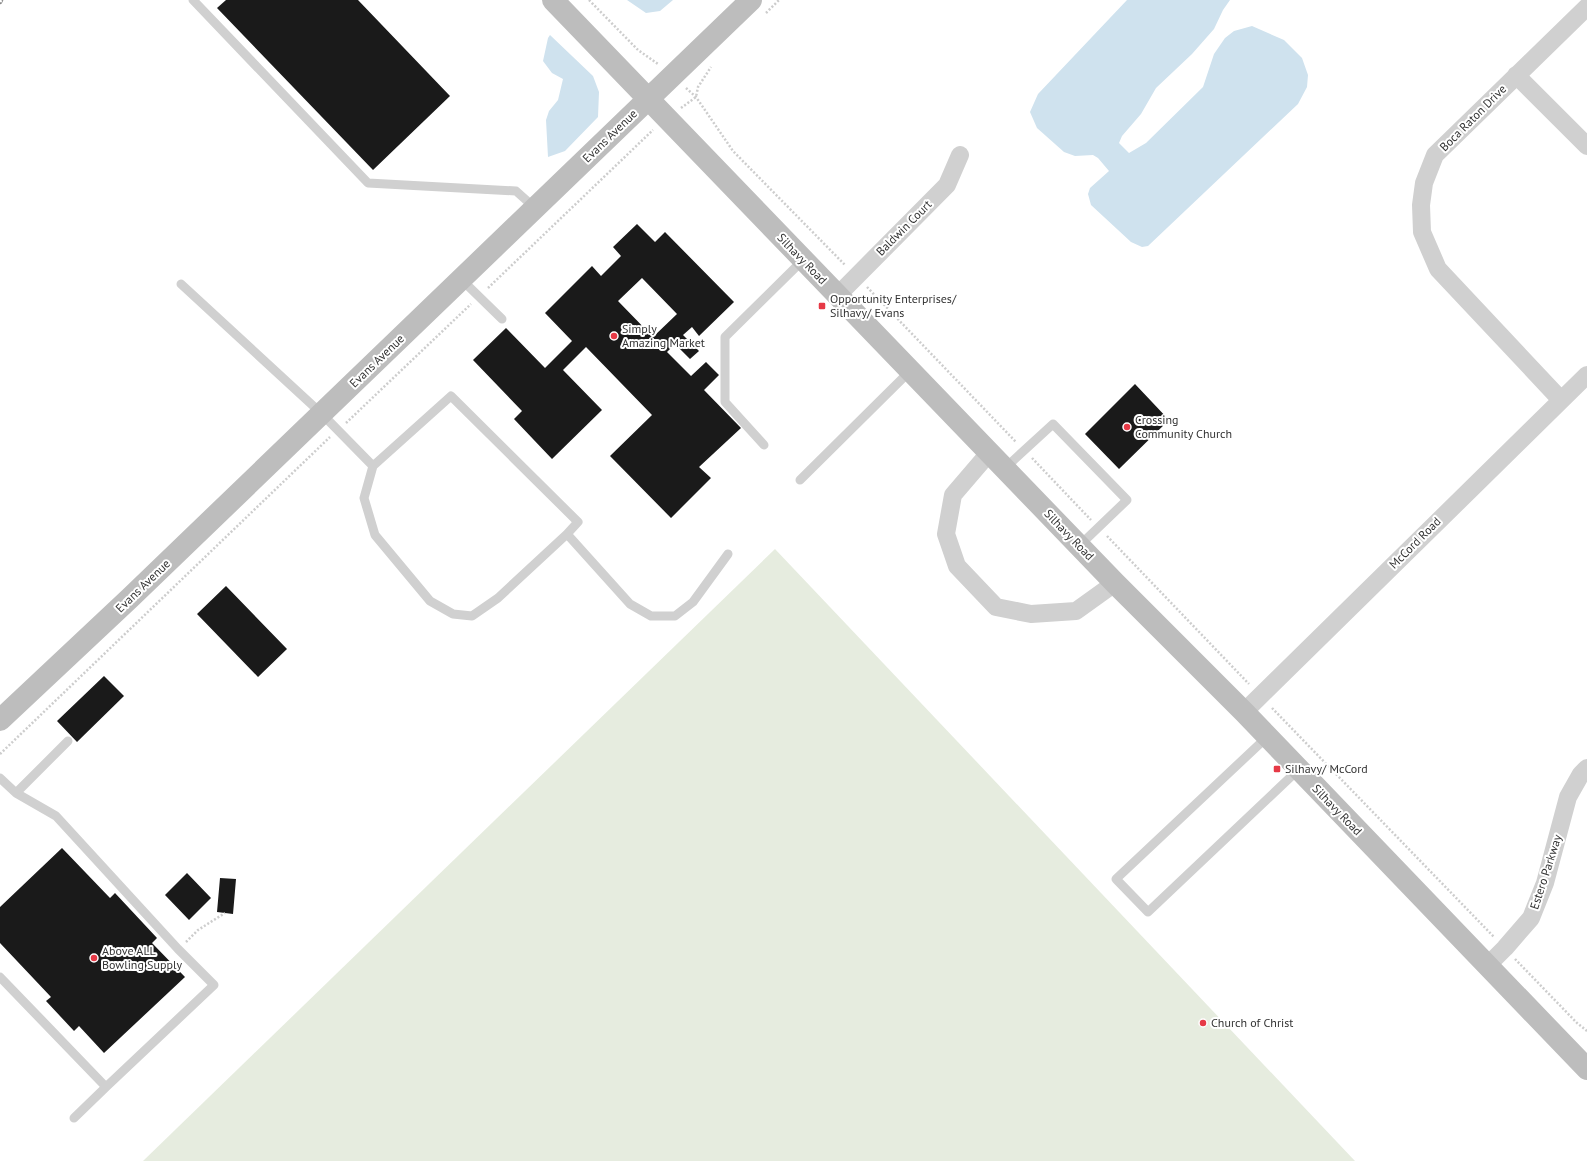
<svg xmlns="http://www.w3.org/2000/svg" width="1587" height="1161" viewBox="0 0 1587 1161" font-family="'PT Sans',sans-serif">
	<rect width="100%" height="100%" fill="#fff"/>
	<path fill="#e6ecdf" d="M775,549l580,612h-1212z"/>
	<path fill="#cfe2ee" d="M627,0h46l-13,11 -14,2z
		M1127,0h103l-7,10 -9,19 -22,25 -36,34 -15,26 -19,22 -3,7 10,10 17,-10 57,-56 11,-33 11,-16 9,-7 18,-5 32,14 18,18 6,17 -1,12 -9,17 -150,142 -6,1 -11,-5 -40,-37 -3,-11 2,-6 19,-17 -11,-13 -5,-3 -18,1 -11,-4 -27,-24 -7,-16 8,-18z
		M550,35l43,41 6,16 -1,25 -33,34 -17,6 -2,-37 3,-9 9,-11 5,-21 -11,-6 -9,-12 5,-23z"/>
	<path fill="#1a1a1a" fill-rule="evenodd" d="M226,0h132l92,96 -77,74 -156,-162z
		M637,224l18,18 10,-10 69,70 -35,34 -7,-9 -9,8 16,16 -9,8 -15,-15 -8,8 24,24 15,-14 13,13 -15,15 37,38 -42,39 12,11 -40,40 -61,-62 42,-41 -66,-68 -23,23 39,40 -50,49 -38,-40 8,-8 -49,-51 33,-32 39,40 27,-27 -27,-28 47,-47 9,10 20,-20 -8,-9zM642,278l35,36 -24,23 -35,-36z
		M1135,384l34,36 -50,49 -34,-35z
		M226,586l61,63 -29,28 -61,-63z
		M104,676l20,20 -47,46 -20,-21z
		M62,848l48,50 5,-5 42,45 -5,5 33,34 -81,76 -25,-27 -5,5 -28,-30 5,-4 -51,-54v-36z
		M187,873l24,25 -22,22 -24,-25z
		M220,878l16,1 -3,35 -16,-2z"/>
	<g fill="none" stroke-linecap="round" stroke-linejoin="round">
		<path stroke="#cdcdcd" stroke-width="2.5" stroke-dasharray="2 2" stroke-linecap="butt" d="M589,0l49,50 20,14
			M766,13l13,-13
			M686,88l10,9 37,54 112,114
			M681,108l15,-11 2,-10 13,-20
			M867,287l149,155
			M488,288l165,-158
			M346,423l125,-119
			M1032,458l59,62
			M1107,536l142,148
			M1272,708l222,229
			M0,754l330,-317
			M186,942l12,-12 27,-17
			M1515,959l62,64 10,8"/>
		<path stroke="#d0d0d0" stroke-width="9" d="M193,0l175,183 148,8 19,17
			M462,280l40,39
			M181,284l141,130 51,52 -9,32 11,37 55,66 23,13 19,2 26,-18 69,-64 63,70 21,12h24l18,-14 35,-48
			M764,445l-39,-43v-65l78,-77
			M373,466l78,-70 127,126 -11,12
			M1004,469l49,-45 74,76 -48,46
			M800,480l110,-109
			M1267,737l-151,142 32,33 150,-142
			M0,778l16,15 40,23 122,133 36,36 -108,102 -106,-110
			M16,793l52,-52
			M74,1118l32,-31"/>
		<path stroke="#d0d0d0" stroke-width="18" d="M1516,75l71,71
			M838,295l109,-110 13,-30
			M1561,400l-123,-131 -16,-37 -1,-27 3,-22 11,-28 152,-148
			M989,453l-36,42 -7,39 11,32 39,41 35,7 45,-3 39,-28
			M1244,712l343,-337
			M1487,966l18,-18 26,-30 14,-35 23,-86 13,-23 6,-6"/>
		<path stroke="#bdbdbd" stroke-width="22" d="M553,0l562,583 129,129 343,357
			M0,720l130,-122 621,-598"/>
		<g stroke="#888" stroke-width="4.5">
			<path id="rail" d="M0,2l1,-2"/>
		</g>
		<use href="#rail" stroke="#fff" stroke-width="3" stroke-dasharray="9" stroke-linecap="butt"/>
	</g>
	<g fill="#e63946" stroke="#fff" stroke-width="1.5">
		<rect x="818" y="302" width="8" height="8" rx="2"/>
		<circle cx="614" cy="336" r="4"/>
		<circle cx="1127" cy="427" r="4"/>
		<rect x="1273" y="765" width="8" height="8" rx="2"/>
		<circle cx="94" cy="958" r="4"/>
		<circle cx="1203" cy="1023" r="4"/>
	</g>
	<g text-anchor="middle" stroke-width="4" stroke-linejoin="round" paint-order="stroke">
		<g font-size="12" fill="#333" stroke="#fff">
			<text transform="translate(1473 118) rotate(-45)" y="4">Boca Raton Drive</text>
			<text transform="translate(610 136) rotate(-44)" y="4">Evans Avenue</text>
			<text transform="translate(904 228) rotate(-45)" y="4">Baldwin Court</text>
			<text transform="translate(802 259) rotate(46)" y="4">Silhavy Road</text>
			<text transform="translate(377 361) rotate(-44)" y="4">Evans Avenue</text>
			<text transform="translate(1069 535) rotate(46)" y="4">Silhavy Road</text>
			<text transform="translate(1415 543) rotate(-45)" y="4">McCord Road</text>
			<text transform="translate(143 586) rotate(-44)" y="4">Evans Avenue</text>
			<text transform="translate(1337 810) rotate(46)" y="4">Silhavy Road</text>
			<text transform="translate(1546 872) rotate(-72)" y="4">Estero Parkway</text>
		</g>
		<g font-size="12" fill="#333" stroke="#fff" text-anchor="start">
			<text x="830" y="303">Opportunity Enterprises/<tspan x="830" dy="14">Silhavy/ Evans</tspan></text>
			<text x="622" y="333">Simply<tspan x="622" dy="14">Amazing Market</tspan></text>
			<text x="1135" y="424">Crossing<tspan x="1135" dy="14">Community Church</tspan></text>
			<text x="1285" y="773">Silhavy/ McCord</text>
			<text x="102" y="955">Above ALL<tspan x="102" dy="14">Bowling Supply</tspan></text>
			<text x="1211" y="1027">Church of Christ</text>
		</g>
	</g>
</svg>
